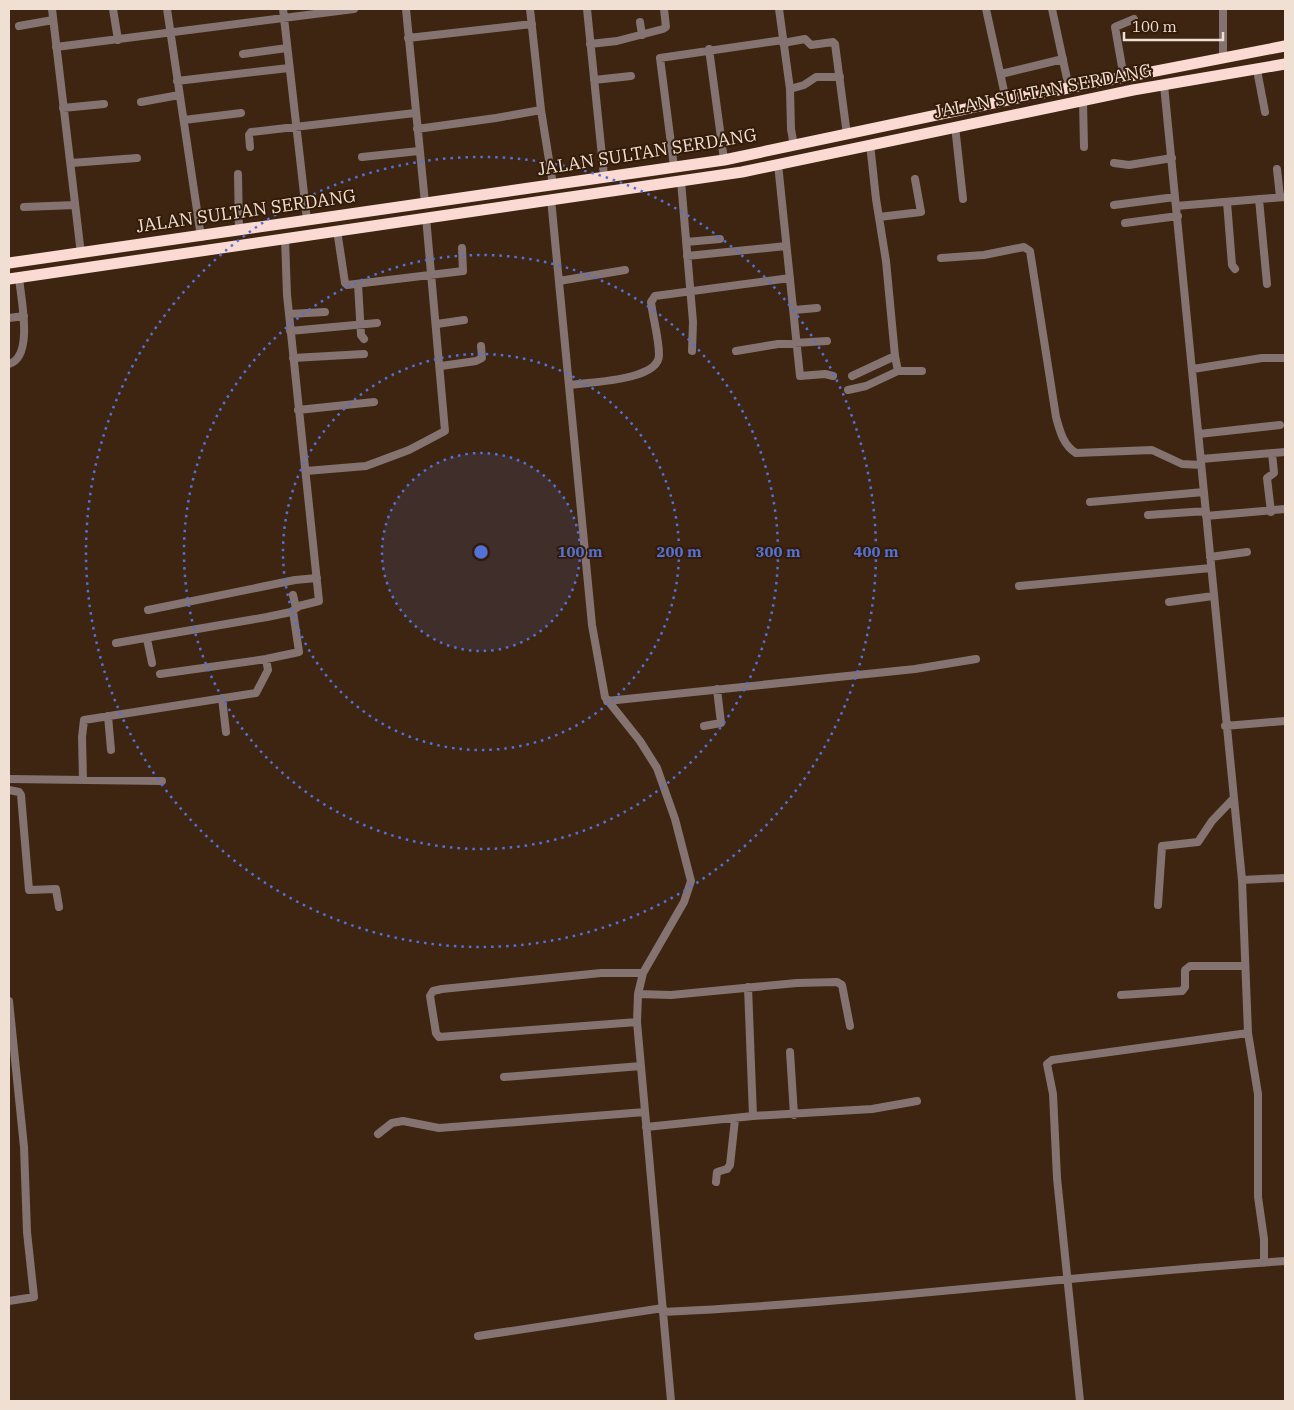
<svg xmlns="http://www.w3.org/2000/svg" width="1294" height="1410" viewBox="0 0 1294 1410" font-family="'IBM Plex Serif',serif">
	<rect width="100%" height="100%" fill="#3d2512"/>
	<g fill="none" stroke-linecap="round" stroke-linejoin="round">
		<path stroke="#847370" stroke-width="8" d="M52,9l29,245
			M113,9l5,31
			M167,9l34,228
			M283,9l24,211
			M406,9l19,194
			M530,9l11,101 12,75
			M587,9l17,167
			M779,9l11,80 1,40 3,17
			M986,9l20,91
			M1052,9l17,79
			M1223,9v49
			M640,22l2,13
			M19,26l34,-6
			M408,38l124,-14
			M783,43l22,-4 6,6 22,-3 2,2 12,91
			M590,44l27,-3 46,-12 3,-2 -2,-18
			M56,47l298,-38
			M709,49l15,111
			M243,54l44,-6
			M1257,70l8,42
			M1001,74l62,-15
			M1124,78l-9,-51 19,-8
			M594,80l37,-4
			M177,81l112,-13
			M1164,85l78,795 6,153 10,61v103l6,42v24
			M790,89l14,-4 12,-8h24
			M1083,101l1,46
			M141,102l38,-7
			M63,108l41,-4
			M184,120l57,-7
			M955,126l8,73
			M417,129l79,-11 45,-8
			M870,144l6,55 10,62 9,95 3,15h24
			M250,147l-1,-12 2,-3 164,-19
			M362,157l57,-6
			M71,163l66,-5
			M1114,163l15,2 43,-7
			M778,164l22,212 25,-2 8,2
			M674,167l-14,-109 123,-18
			M1277,169l3,28
			M238,174l1,57
			M681,181l12,141 -1,29
			M551,199l41,426 13,72 35,44 17,27 18,51 16,62 -7,21 -41,71 -5,21 -1,28 34,379
			M1259,199l8,85
			M1227,202l5,63 3,4
			M1114,205l61,-8
			M1176,206l109,-9
			M24,207l51,-2
			M879,217l42,-5 -6,-33
			M1125,223l53,-7
			M337,230l8,53 2,2 116,-14 -1,-23
			M686,242l34,-3
			M687,256l99,-10
			M941,258l43,-3 40,-8 6,4 26,166c4,14 7,28 20,36l76,-3 30,14 19,1
			M559,281l66,-11
			M358,284l3,51 3,4
			M794,310l23,-2
			M289,314l36,-2
			M9,318l15,-2
			M437,324l27,-4
			M290,331l87,-8
			M736,351l42,-7 49,-3
			M293,358l71,-4
			M9,364c25,-7 12,-65 10,-86
			M441,366l35,-5 6,-3 -1,-12
			M1193,369l69,-11h23
			M852,376l43,-20
			M569,385c19,-3 90,-4 90,-30 0,-17 -6,-36 -8,-53l4,-6 135,-18
			M848,390l18,-4 32,-15
			M298,410l76,-8
			M1199,434l81,-9
			M1201,459l84,-7
			M306,471l60,-5 43,-16 36,-19 -19,-214
			M1090,502l114,-10
			M1271,512l-4,-34 7,-5 -2,-20
			M1148,515l58,-4
			M1206,516l79,-7
			M1210,557l37,-5
			M1019,586l192,-18
			M293,595l3,13
			M1169,602l44,-6
			M148,610l147,-30 22,-2
			M147,639l5,24
			M116,643l151,-26 24,-5 8,-6 20,-5 -32,-306 -2,-57
			M160,674l106,-15 33,-7 -6,-41
			M222,698l4,34
			M607,701l308,-32 61,-10
			M108,716l3,34
			M704,726l17,-3 -4,-34
			M1225,726l60,-5
			M9,779l153,2
			M83,780l-1,-43 2,-17 172,-27 12,-23 -2,-11
			M9,790l10,2 2,3 8,95 27,-1 3,18
			M1242,880l43,-2
			M1158,905l4,-59 36,-4 14,-21 21,-22
			M748,987l5,129
			M638,994l33,1 126,-12 40,-1 5,3 8,41
			M1121,995l61,-4 3,-4v-17l5,-4h54
			M9,1001l15,146 3,85 7,65 -25,4
			M637,1022l-198,15 -3,-4 -6,-37 3,-5 9,-2 159,-16h42
			M790,1052l4,63
			M504,1077l137,-11
			M646,1127l107,-11 119,-7 45,-8
			M378,1134l14,-11 11,-2 36,7 206,-16
			M716,1182l1,-10 10,-3 3,-4 5,-46
			M663,1312c208,-10 415,-37 622,-51
			M478,1336l185,-28
			M1080,1401l-23,-223 -4,-84 -6,-30 5,-4 196,-27"/>
		<path stroke="#fbdad3" stroke-width="11" d="M9,263l715,-103 298,-63 263,-51
			M9,279l733,-107 391,-82 152,-26"/>
	</g>
	<circle cx="481" cy="552" r="99" fill="#5272d7" fill-opacity=".12"/>
	<g fill="none" stroke="#5272d7" stroke-width="2.5" stroke-dasharray="2.5 5">
		<circle cx="481" cy="552" r="99"/>
		<circle cx="481" cy="552" r="198"/>
		<circle cx="481" cy="552" r="297"/>
		<circle cx="481" cy="552" r="395"/>
	</g>
	<g text-anchor="middle" stroke-width="4" stroke-linejoin="round" paint-order="stroke">
		<g font-size="18" fill="#f0e0d4" stroke="#331b08">
			<text transform="translate(1043 91) rotate(-11)" y="6">JALAN SULTAN SERDANG</text>
			<text transform="translate(647 152) rotate(-9)" y="6">JALAN SULTAN SERDANG</text>
			<text transform="translate(246 211) rotate(-8)" y="6">JALAN SULTAN SERDANG</text>
		</g>
	</g>
	<circle cx="481" cy="552" r="8" fill="#5272d7" stroke="#331b08" stroke-width="2.5"/>
	<g font-size="15" text-anchor="middle" font-weight="bold" fill="#5272d7" stroke="#331b08" stroke-width="4" stroke-linejoin="round" paint-order="stroke">
		<text x="580" y="557">100 m</text>
		<text x="679" y="557">200 m</text>
		<text x="778" y="557">300 m</text>
		<text x="876" y="557">400 m</text>
	</g>
	<rect width="1294" height="1410" fill="none" stroke="#f0e0d4" stroke-width="20"/>
	<path d="M1124 32v8h99v-8" fill="none" stroke="#f0e0d4" stroke-width="2.5"/>
	<text x="1132" y="32" font-size="15" fill="#f0e0d4" stroke="#331b08" stroke-width="4" paint-order="stroke">100 m</text>
</svg>
